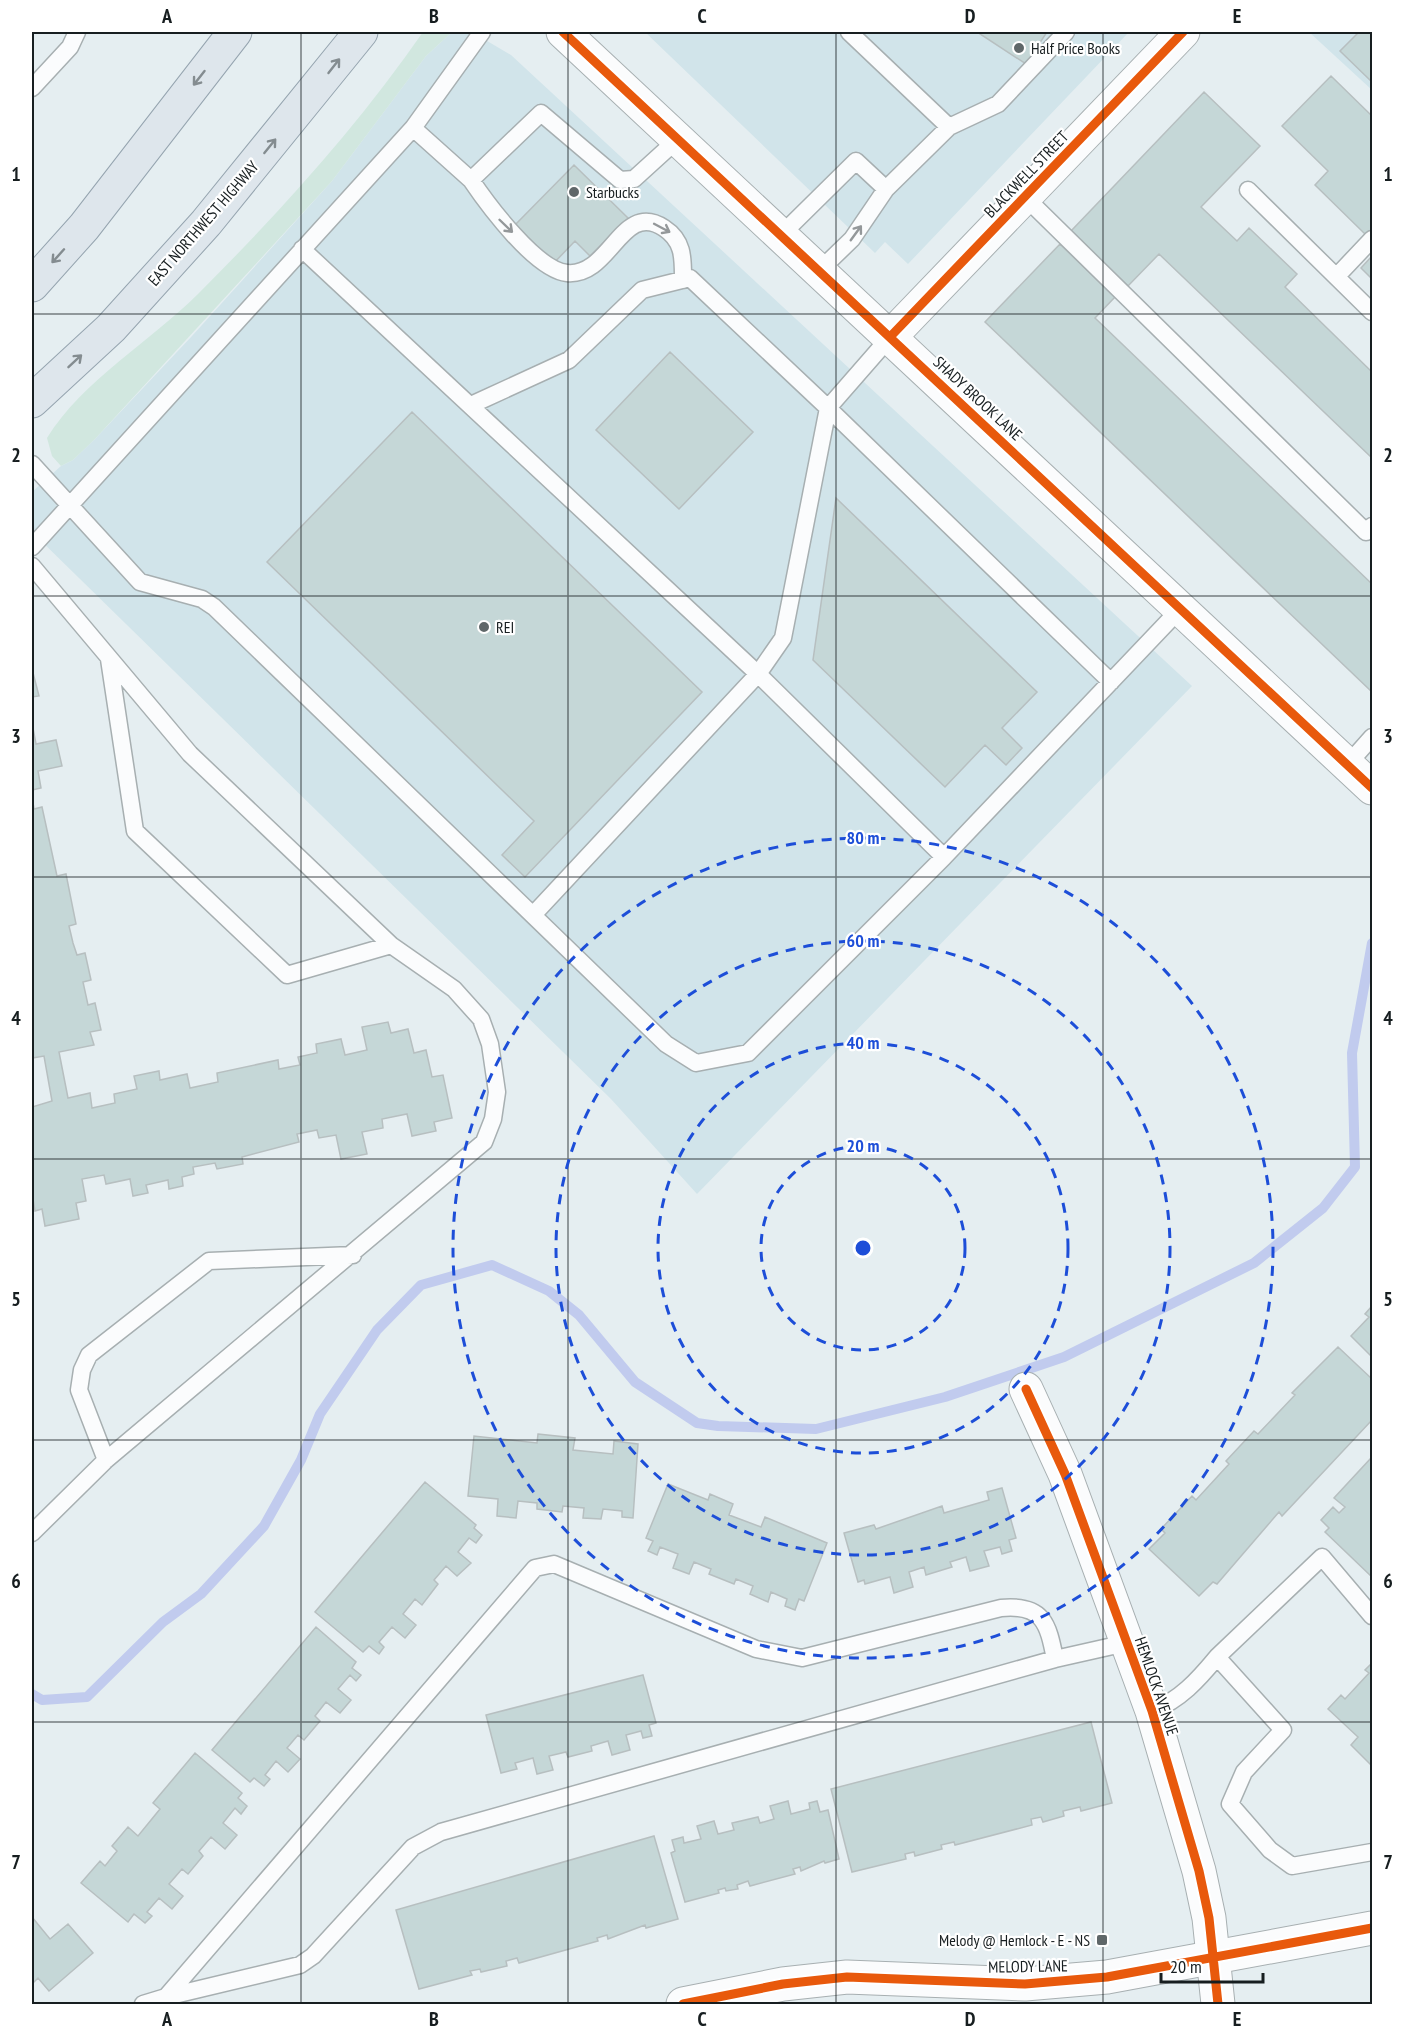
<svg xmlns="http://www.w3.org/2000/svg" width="1404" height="2036" viewBox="0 0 1404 2036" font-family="'PT Sans Narrow',sans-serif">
	<rect width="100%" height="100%" fill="#e5eef1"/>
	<path fill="#d1e4ea" d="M452,32h20l39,23 681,631 -495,508 -86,-95 -579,-567v-40l29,-26 12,-6 22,-21 97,-103 140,-155 94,-125z
		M645,32h484l-221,232 -23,-22 -10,11z
		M1309,32h63v58z"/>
	<path fill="#d1e7df" d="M423,32h29l-26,24 -94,125 -237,258 -22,21 -12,6 -9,-10 -5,-18c35,-57 104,-97 151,-144 81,-81 160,-168 225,-262z"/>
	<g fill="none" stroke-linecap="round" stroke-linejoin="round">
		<path stroke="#c1cbee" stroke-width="10" d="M32,1694l10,6 45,-3 76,-75 38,-28 63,-68 37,-66 19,-46 57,-84 44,-45 71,-20 57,26 30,24 56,67 62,41 21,3 98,3 129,-32 119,-40 190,-94 69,-55 32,-41 -3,-114 20,-110"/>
	</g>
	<path fill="#c5d7d7" stroke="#b7bfc0" stroke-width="1.5" d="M977,32h70l-21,32z
		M1359,32h13v50l-32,-31z
		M1331,76l41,40v114l-5,6 -52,-51 13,-14 -46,-45z
		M1204,92l56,54 -59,61 36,34 12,-13 48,46 -12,13 87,85v86l-213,-204 -31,32 -57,-55z
		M574,165l54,53 -38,38 -15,-15 -24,25 -38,-39z
		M1060,244l55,53 -20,21 277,266v108l-387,-370z
		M1372,256v23l-11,-11z
		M670,352l83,80 -74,77 -83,-79z
		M412,412l290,280 -177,185 -23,-22 32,-34 -267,-259z
		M836,498l201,194 -35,36 20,20 -16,17 -21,-20 -40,42 -132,-127z
		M32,669l7,27 -7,1z
		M32,723l4,21 20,-4 6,26 -24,5 3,17 -9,2z
		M32,796l2,13 8,-2 15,69 9,-2 10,50 -7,2 4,17 4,12 8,-2 6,27 -8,2 5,23 7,-2 6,27 -11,2 4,13 -35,7 9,46 22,-5 2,15 23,-5 -1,-9 23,-5 -3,-13 25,-5 1,9 27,-6 3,14 28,-6 -1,-9 61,-13 1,9 21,-4 -2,-8 19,-4 -1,-9 25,-5 4,16 22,-5 -5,-23 26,-5 3,11 17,-4 6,24 12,-3 6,27 11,-2 9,43 -18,4 2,9 -24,5 -5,-22 -25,5 1,9 -21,4 5,22 -26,5 -5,-24 -17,3 -2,-8 -20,4 2,8 -57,15 1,7 -26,5 -2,-6 -22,4 1,7 -12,3 1,9 -14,3 -1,-9 -22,5 2,8 -15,3 -3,-17 -24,5 -2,-9 -22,4 4,22 -10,2 3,16 -34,7 -3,-17 -7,2 -3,-18v-86l20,-6 -8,-45 -12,2z
		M1372,1306v51l-21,-21 18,-19 -4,-3z
		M1338,1347l34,32v41l-90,96 -3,-4 -62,72 -4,-2 -14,14 -50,-47 16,-16 -4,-4 31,-33 4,4 33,-36 -3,-3 28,-30 4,3 37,-39 -3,-2z
		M538,1434l37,4 -2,12 40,4 1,-13 24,3 -5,74 -11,-1v-6l-19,-2 -2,10 -18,-1 1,-10 -21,-2 -1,6 -25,-3v-6l-19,-2 -2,17 -19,-2 1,-17 -30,-3 6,-60 63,7z
		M1372,1457v120l-47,-45 4,-4 -8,-8 12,-13 6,6 6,-6 -11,-9z
		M425,1482l51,43 -2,3 8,7 -6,8 -7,-5 -11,14 13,11 -14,13 -11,-10 -12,14 4,4 -16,21 -7,-6 -12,15 13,11 -11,13 -13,-11 -13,15 5,5 -5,7 -10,-8 -6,6 -48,-40z
		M668,1484l40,16 2,-6 23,10 -4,11 32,12 4,-10 62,26 -23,58 -5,-2 -4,11 -10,-4 2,-7 -16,-7 -3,10 -18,-8 3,-8 -17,-7 -2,5 -25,-10 2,-5 -17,-7 -5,12 -16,-6 5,-14 -18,-7 -3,8 -9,-4 5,-10 -7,-3z
		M1002,1488l14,50 -7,2 3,11 -10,3 -2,-7 -16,4 5,15 -19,5 -4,-14 -16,5 2,5 -26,8 -2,-8 -15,5 4,15 -19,6 -4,-16 -25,7 -1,-4 -6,2 -14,-49 30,-8 2,4 66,-23 2,7 45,-13 -2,-8z
		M316,1627l40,35 -4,6 9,7 -5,6 -6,-6 -12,14 13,11 -11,13 -14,-11 -11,14 5,5 -16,19 -6,-5 -11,13 13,11 -12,13 -12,-11 -11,14 5,4 -6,7 -10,-8 -4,4 -38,-32z
		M1372,1663v103l-21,-21 7,-8 -30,-28 13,-14 4,4 24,-26 -4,-3z
		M643,1675l13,48 -7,2 3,11 -9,2 -2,-7 -15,4 4,15 -18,5 -4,-14 -17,5 1,5 -24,6 -2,-5 -17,4 4,14 -16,4 -4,-16 -18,5 2,6 -16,4 -15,-58z
		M1091,1722l21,81 -31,8 -1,-4 -17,4 1,5 -21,6 -2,-5 -10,2 1,6 -77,20 -1,-3 -13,3 1,4 -27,7 -1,-4 -9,2 1,5 -54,13 -21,-83z
		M195,1753l47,40 -4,5 9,8 -6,8 -6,-6 -12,15 14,12 -12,14 -14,-12 -12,14 4,5 -15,18 -6,-5 -13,15 14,12 -11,13 -13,-11 -12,14 5,4 -7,7 -11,-9 -6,8 -47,-39 19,-22 5,5 12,-15 -5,-5 16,-19 10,9 22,-27 -7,-6z
		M788,1801l3,13 19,-5 -1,-6 8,-2 3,11 8,-2 11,49 -14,4 -1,-2 -23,10 -1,-4 -7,2 2,5 -45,12 -2,-5 -11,4 1,4 -12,2 -1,-3 -7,2 1,3 -34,9 -14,-49 4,-2 -3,-11 11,-3 1,6 17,-4 -4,-13 17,-5 4,13 16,-4 -2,-7 26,-6 2,6 14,-4 -4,-13z
		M654,1836l24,83 -32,9 -1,-3 -37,14 -1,-4 -10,3 1,3 -79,22 -2,-5 -11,3 1,5 -26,6 -1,-3 -10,2 2,4 -53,14 -23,-79z
		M32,1917l18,22 18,-15 25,29 -44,38 -11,-13 -6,6z"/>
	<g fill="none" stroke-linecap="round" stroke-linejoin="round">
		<g stroke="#a7afb1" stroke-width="19">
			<path id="lane" d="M32,88l38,-41 7,-15
				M949,127l49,-23 68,-72
				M413,128l58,52 70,-67 79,67 14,-1 44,-40
				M471,180c17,25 65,90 96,93 44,4 54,-73 97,-45 20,13 19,31 19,52
				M1248,190l124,122
				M1025,197l341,335 6,-6
				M781,235l75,-74 30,28
				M302,249l456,425 186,183 237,-249
				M819,271l33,-32 34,-50 63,-62 -100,-95
				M1337,276l35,-37
				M471,405l98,-45 73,-70 48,-12 138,130 283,274
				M32,464l108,118 62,17 12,8 452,437 30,19 52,-10 196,-196
				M32,547l381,-419 69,-96
				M32,566l158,188 201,191 63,44 27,30 9,25 7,48 -4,27 -9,23 -378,318 -74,73
				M109,659l26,172 152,144 104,-30
				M1348,764l24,-27
				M533,915l225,-241 25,-36 45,-230 62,-71
				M106,1460l-27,-70 3,-20 7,-15 120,-94 144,-6
				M1372,1616l-50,-59 -105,100 66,73 -39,42 -14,32 40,46 22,16 80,-14
				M1055,1659l71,-16
				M1152,1711c28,-11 46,-31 65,-54
				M143,2004l23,-7 134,-32 13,-9 100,-109 28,-15 614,-173c-7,-36 -12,-55 -54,-51l-199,50 -46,-9 -202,-85 -19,4 -369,429"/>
		</g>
		<g stroke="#a7afb1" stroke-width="35">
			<path id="street" d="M890,337l293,-305
				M1026,1389l39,85 87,237 47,160 10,47 9,86"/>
		</g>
		<g stroke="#a7afb1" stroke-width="35">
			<path id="secondary" d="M563,32l809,756
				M683,2004l100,-20 64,-7 178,7 82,-7 265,-49"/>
		</g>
		<g stroke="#95a4af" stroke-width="35">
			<path id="primary" d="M32,285l52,-58 151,-195
				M32,401l79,-73 95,-105 155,-191"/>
		</g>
		<use href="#lane" stroke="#fbfcfd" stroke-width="16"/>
		<use href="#street" stroke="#fbfcfd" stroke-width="33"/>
		<use href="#secondary" stroke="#fbfcfd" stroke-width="33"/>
		<use href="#primary" stroke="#dee6ec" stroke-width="33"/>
		<g stroke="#fff" stroke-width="13">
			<path id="cycleway" d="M563,32l809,756
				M890,337l293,-305
				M1026,1389l39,85 87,237 47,160 10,47 9,86
				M683,2004l100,-20 64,-7 178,7 82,-7 265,-49"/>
		</g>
		<use href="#cycleway" stroke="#e8590c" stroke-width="9"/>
	</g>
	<defs><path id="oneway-shaft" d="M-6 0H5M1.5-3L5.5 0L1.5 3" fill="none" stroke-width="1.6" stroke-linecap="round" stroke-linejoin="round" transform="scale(1.5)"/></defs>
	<g stroke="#848c90">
		<use href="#oneway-shaft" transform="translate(334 66) rotate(-52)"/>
		<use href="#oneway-shaft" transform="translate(199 78) rotate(128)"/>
		<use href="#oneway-shaft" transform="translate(270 146) rotate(-51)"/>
		<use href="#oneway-shaft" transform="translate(58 256) rotate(132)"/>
		<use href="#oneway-shaft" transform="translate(75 361) rotate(-43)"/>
	</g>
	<g stroke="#94989a">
		<use href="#oneway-shaft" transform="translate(506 226) rotate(44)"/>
		<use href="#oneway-shaft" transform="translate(662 228) rotate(28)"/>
		<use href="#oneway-shaft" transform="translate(856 233) rotate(-54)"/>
	</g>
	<path fill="none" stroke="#171e20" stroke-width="1.5" stroke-opacity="0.55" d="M301,32v1972M568,32v1972M836,32v1972M1103,32v1972M32,314h1340M32,596h1340M32,877h1340M32,1159h1340M32,1440h1340M32,1722h1340"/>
	<g fill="none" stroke="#1d4ed8" stroke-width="3" stroke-dasharray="10 8">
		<circle cx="863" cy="1248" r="102"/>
		<circle cx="863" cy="1248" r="205"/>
		<circle cx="863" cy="1248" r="307"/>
		<circle cx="863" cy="1248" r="410"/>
	</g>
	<g fill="#5f6769" stroke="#fff" stroke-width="2">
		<circle cx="1019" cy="48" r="6"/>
		<circle cx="574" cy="192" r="6"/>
		<circle cx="484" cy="627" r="6"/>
		<rect x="1096" y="1934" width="12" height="12" rx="3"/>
	</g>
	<g text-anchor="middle" stroke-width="4.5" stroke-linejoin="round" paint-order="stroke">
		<g font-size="16" fill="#171e20" stroke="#fff" text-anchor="start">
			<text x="1031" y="54">Half Price Books</text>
			<text x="586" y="198">Starbucks</text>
			<text x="496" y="633">REI</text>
			<text x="1090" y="1946" text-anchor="end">Melody @ Hemlock - E - NS</text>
		</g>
		<g font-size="16" fill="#171e20" stroke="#fff">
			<text transform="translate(1026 174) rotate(-46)" y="6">BLACKWELL STREET</text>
			<text transform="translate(203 223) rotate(-49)" y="6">EAST NORTHWEST HIGHWAY</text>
			<text transform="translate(978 398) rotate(43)" y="6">SHADY BROOK LANE</text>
			<text transform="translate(1157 1686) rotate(71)" y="6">HEMLOCK AVENUE</text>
			<text transform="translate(1028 1966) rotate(-1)" y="6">MELODY LANE</text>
		</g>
	</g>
	<circle cx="863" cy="1248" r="9" fill="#1d4ed8" stroke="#fff" stroke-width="3"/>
	<g font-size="18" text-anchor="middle" font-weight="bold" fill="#1d4ed8" stroke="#fff" stroke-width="4.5" stroke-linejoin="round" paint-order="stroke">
		<text x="863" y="844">80 m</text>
		<text x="863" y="947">60 m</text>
		<text x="863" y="1049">40 m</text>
		<text x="863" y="1152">20 m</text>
	</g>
	<rect width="1404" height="2036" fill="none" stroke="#ffffff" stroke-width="66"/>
	<path d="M1161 1973v9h102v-9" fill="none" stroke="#171e20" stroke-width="3"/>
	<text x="1170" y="1973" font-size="18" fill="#171e20" stroke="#ffffff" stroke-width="4.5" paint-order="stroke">20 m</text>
	<rect x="33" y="33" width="1338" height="1970" fill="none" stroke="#171e20" stroke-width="2"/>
	<g font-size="20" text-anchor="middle" font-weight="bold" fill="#171e20">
		<text x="167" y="23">A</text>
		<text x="434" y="23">B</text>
		<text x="702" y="23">C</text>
		<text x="970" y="23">D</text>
		<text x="1237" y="23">E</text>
		<text x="16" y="181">1</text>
		<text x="1388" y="181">1</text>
		<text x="16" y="462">2</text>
		<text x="1388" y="462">2</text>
		<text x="16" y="743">3</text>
		<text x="1388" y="743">3</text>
		<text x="16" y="1025">4</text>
		<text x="1388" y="1025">4</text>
		<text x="16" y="1306">5</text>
		<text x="1388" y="1306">5</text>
		<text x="16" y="1588">6</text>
		<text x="1388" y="1588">6</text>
		<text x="16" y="1869">7</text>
		<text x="1388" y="1869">7</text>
		<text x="167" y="2026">A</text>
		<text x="434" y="2026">B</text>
		<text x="702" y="2026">C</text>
		<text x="970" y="2026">D</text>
		<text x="1237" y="2026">E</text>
	</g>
</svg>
